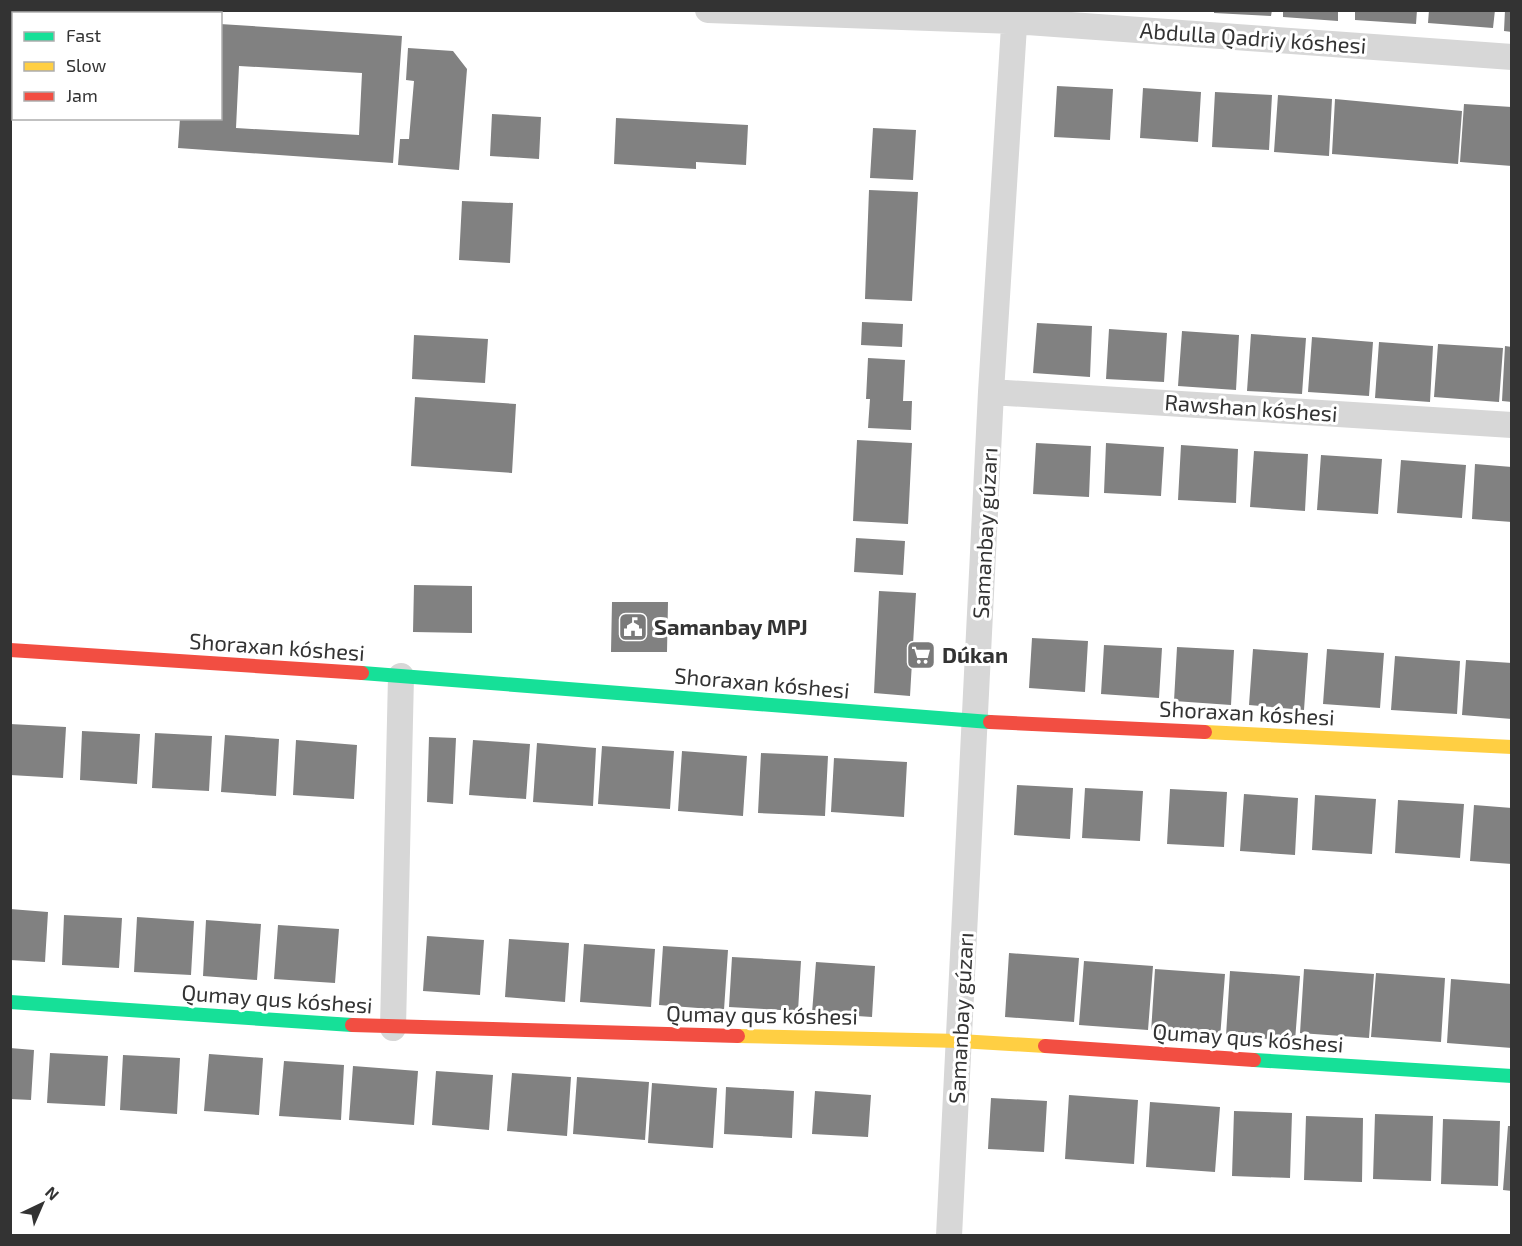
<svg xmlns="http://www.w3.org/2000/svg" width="1522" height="1246" viewBox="0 0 1522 1246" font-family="'Exo 2',sans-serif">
	<rect width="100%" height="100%" fill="#fff"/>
	<path fill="#818181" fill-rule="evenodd" d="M1214,10h58l-1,6 -57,-3z
		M1283,10h55v11l-55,-4z
		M1355,10h62l-1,14 -61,-4z
		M1429,10h66l-2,18 -65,-5z
		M1505,10h7v22l-8,-1z
		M220,24l182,12 -9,127 -215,-15 2,-30h40zM239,66l123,7 -3,62 -123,-7z
		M408,48l45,3 14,18 -8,101 -61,-5 2,-26h9l5,-58 -8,-1z
		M1057,86l56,3 -3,51 -56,-3z
		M1143,88l58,4 -3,50 -58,-4z
		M1215,92l57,3 -3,55 -57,-3z
		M1278,95l54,4 -3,57 -55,-4z
		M1335,99l127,12 -4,53 -126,-10z
		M1464,104l48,3v59l-52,-4z
		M492,114l49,3 -2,42 -49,-3z
		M616,118l132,7 -2,40 -50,-3v7l-82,-5z
		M873,128l43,2 -3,50 -43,-2z
		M869,190l49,2 -6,109 -47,-2z
		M462,201l51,2 -3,60 -51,-3z
		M862,322l41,2 -1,23 -41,-2z
		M1037,323l55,3 -2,51 -57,-4z
		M1109,329l58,4 -3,49 -58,-3z
		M1182,331l57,4 -3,55 -58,-4z
		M1251,334l55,4 -4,56 -55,-3z
		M414,335l74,4 -3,44 -73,-4z
		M1312,337l61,5 -4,54 -61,-4z
		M1379,342l54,4 -3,56 -55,-4z
		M1438,344l65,4 -4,54 -65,-5z
		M1505,346l7,1v55l-10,-1z
		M868,358l37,2 -2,41h9l-1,29 -43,-2 2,-29h-4z
		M415,397l101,7 -4,69 -101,-7z
		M857,440l55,3 -4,81 -55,-3z
		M1036,443l55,3 -2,51 -56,-3z
		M1106,443l58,4 -3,49 -57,-3z
		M1181,445l57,4 -2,54 -58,-3z
		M1254,451l54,3 -3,57 -55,-4z
		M1321,455l61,4 -4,55 -61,-4z
		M1401,460l65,5 -4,53 -65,-5z
		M1475,464l37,3v55l-40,-3z
		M856,538l49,3 -2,34 -49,-3z
		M414,585l58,1v47l-59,-1z
		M879,591l37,2 -6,103 -36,-3z
		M612,602h56l-1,50h-56z
		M1032,638l56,3 -3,51 -56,-4z
		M1104,645l58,3 -3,50 -58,-4z
		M1177,647l57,3 -3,55 -57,-4z
		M1253,649l55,4 -4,57 -55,-5z
		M1327,649l57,4 -4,55 -57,-4z
		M1395,656l65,5 -3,53 -66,-4z
		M1466,660l46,3v56l-50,-4z
		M10,724l56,3 -3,51 -53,-3z
		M82,731l58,3 -3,50 -57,-4z
		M155,733l57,3 -3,55 -57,-3z
		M225,735l54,4 -3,57 -55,-4z
		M429,737l27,1 -3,66 -26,-2z
		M296,740l61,5 -3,54 -61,-4z
		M473,740l57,4 -4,55 -57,-4z
		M537,743l59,5 -3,58 -60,-4z
		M602,746l72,5 -4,58 -72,-5z
		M682,751l65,5 -4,60 -65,-5z
		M761,753l67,3 -3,60 -67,-3z
		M834,758l73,4 -3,55 -73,-5z
		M1017,785l56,3 -3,51 -56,-4z
		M1085,788l58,3 -3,50 -58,-3z
		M1170,789l57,3 -3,55 -57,-3z
		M1244,794l54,4 -3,57 -55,-4z
		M1315,795l61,4 -4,55 -60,-4z
		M1398,800l66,4 -4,54 -65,-5z
		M1474,805l38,3v56l-42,-3z
		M10,909l38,3 -3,50 -35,-2z
		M64,915l58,3 -3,50 -57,-3z
		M137,917l57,4 -3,54 -57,-3z
		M206,920l55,4 -4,56 -54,-4z
		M278,925l61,4 -4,54 -61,-4z
		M427,936l57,4 -4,55 -57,-4z
		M509,939l60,4 -4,59 -60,-5z
		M584,944l71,5 -4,58 -71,-5z
		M663,946l65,4 -4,60 -65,-5z
		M1009,953l70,5 -5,64 -69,-5z
		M732,957l69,4 -3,50 -69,-4z
		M1084,961l69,5 -5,64 -69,-5z
		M816,962l59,4 -3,51 -60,-4z
		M1155,969l70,5 -5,64 -69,-5z
		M1304,969l70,5 -5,64 -69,-5z
		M1230,971l70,5 -5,65 -69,-5z
		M1376,973l69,5 -4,64 -70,-5z
		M1451,979l61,5v64l-65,-5z
		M10,1048l24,2 -3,50 -21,-1z
		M50,1053l58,3 -3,50 -58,-3z
		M209,1054l54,4 -4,57 -55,-4z
		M123,1055l57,3 -3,56 -57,-4z
		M284,1061l60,4 -3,55 -62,-4z
		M353,1066l65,5 -4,54 -65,-5z
		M436,1071l57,4 -4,55 -57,-5z
		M512,1073l59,4 -4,59 -60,-5z
		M577,1077l72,5 -4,58 -72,-6z
		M652,1083l65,5 -4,60 -65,-5z
		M726,1087l68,4 -2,47 -68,-4z
		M815,1091l56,4 -3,42 -56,-3z
		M1069,1095l69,5 -4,64 -69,-5z
		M991,1098l56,3 -3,51 -56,-3z
		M1150,1102l70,5 -5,65 -69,-5z
		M1234,1111l58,2 -2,65 -58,-2z
		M1375,1114l58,2 -2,65 -58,-2z
		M1306,1116l57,2 -1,64 -58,-2z
		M1443,1119l57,2 -2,65 -57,-2z
		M1508,1126h4v65l-9,-1z"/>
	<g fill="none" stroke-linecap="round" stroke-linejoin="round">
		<path stroke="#d7d7d7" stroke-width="26" d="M708,10l306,11 498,36
			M991,392l521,33
			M393,1028l8,-352
			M949,1236l42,-844 24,-382"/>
		<path stroke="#16e098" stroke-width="14" d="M362,673l628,49
			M10,1002l342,23
			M1254,1060l258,16"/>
		<path stroke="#ffcf43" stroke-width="14" d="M1205,732l307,15
			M738,1036l222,5 85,5"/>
		<path stroke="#f24e42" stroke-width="14" d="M10,650l352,23
			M990,722l215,10
			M352,1025l386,11
			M1045,1046l209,14"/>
	</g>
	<defs>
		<g id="civic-square" transform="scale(1.5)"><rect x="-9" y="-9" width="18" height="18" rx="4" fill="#7a7a7a" stroke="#fff"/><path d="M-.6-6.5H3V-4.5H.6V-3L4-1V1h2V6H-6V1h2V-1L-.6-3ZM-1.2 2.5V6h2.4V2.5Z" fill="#fff"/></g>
		<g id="supermarket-square" transform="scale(1.5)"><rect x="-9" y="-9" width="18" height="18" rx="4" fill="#7a7a7a" stroke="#fff"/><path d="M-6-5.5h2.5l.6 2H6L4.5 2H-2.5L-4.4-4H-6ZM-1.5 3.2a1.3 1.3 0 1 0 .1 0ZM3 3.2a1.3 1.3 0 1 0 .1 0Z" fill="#fff"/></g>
	</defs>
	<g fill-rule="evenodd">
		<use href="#civic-square" x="633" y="627"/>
		<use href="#supermarket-square" x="921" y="655"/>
	</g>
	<g text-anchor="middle" stroke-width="6" stroke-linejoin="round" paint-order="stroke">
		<g font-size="22" fill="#333" stroke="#fff">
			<text transform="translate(1253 38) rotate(4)" y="8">Abdulla Qadriy kóshesi</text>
			<text transform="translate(1251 408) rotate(4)" y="8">Rawshan kóshesi</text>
			<text transform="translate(985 533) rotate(-87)" y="8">Samanbay gúzarı</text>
			<text transform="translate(277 647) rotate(4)" y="8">Shoraxan kóshesi</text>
			<text transform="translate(762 683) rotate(5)" y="8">Shoraxan kóshesi</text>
			<text transform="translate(1247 713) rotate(3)" y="8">Shoraxan kóshesi</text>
			<text transform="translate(277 999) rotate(4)" y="8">Qumay qus kóshesi</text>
			<text transform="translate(762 1015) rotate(1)" y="8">Qumay qus kóshesi</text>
			<text transform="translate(961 1018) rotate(-87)" y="8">Samanbay gúzarı</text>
			<text transform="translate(1248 1038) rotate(4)" y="8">Qumay qus kóshesi</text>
		</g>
		<g font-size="22" font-weight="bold" fill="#333" stroke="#fff" text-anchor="start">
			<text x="654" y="635">Samanbay MPJ</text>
			<text x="942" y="663">Dúkan</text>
		</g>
	</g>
	<rect width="1522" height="1246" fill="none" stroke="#333333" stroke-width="24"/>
	<rect x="12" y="12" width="210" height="108" fill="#ffffff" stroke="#adadad" stroke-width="1.5"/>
	<rect x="24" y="32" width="30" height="9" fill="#16e098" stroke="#adadad" stroke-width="1.5"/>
	<text x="66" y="42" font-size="18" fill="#333333">Fast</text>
	<rect x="24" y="62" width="30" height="9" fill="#ffcf43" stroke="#adadad" stroke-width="1.5"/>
	<text x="66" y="72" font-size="18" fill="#333333">Slow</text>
	<rect x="24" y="92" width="30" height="9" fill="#f24e42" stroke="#adadad" stroke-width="1.5"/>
	<text x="66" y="102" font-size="18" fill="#333333">Jam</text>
	<g transform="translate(42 1204) rotate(44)" stroke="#ffffff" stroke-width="4.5" paint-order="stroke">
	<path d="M0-4.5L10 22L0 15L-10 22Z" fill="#333333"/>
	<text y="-9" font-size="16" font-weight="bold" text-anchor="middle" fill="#333333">N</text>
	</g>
</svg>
